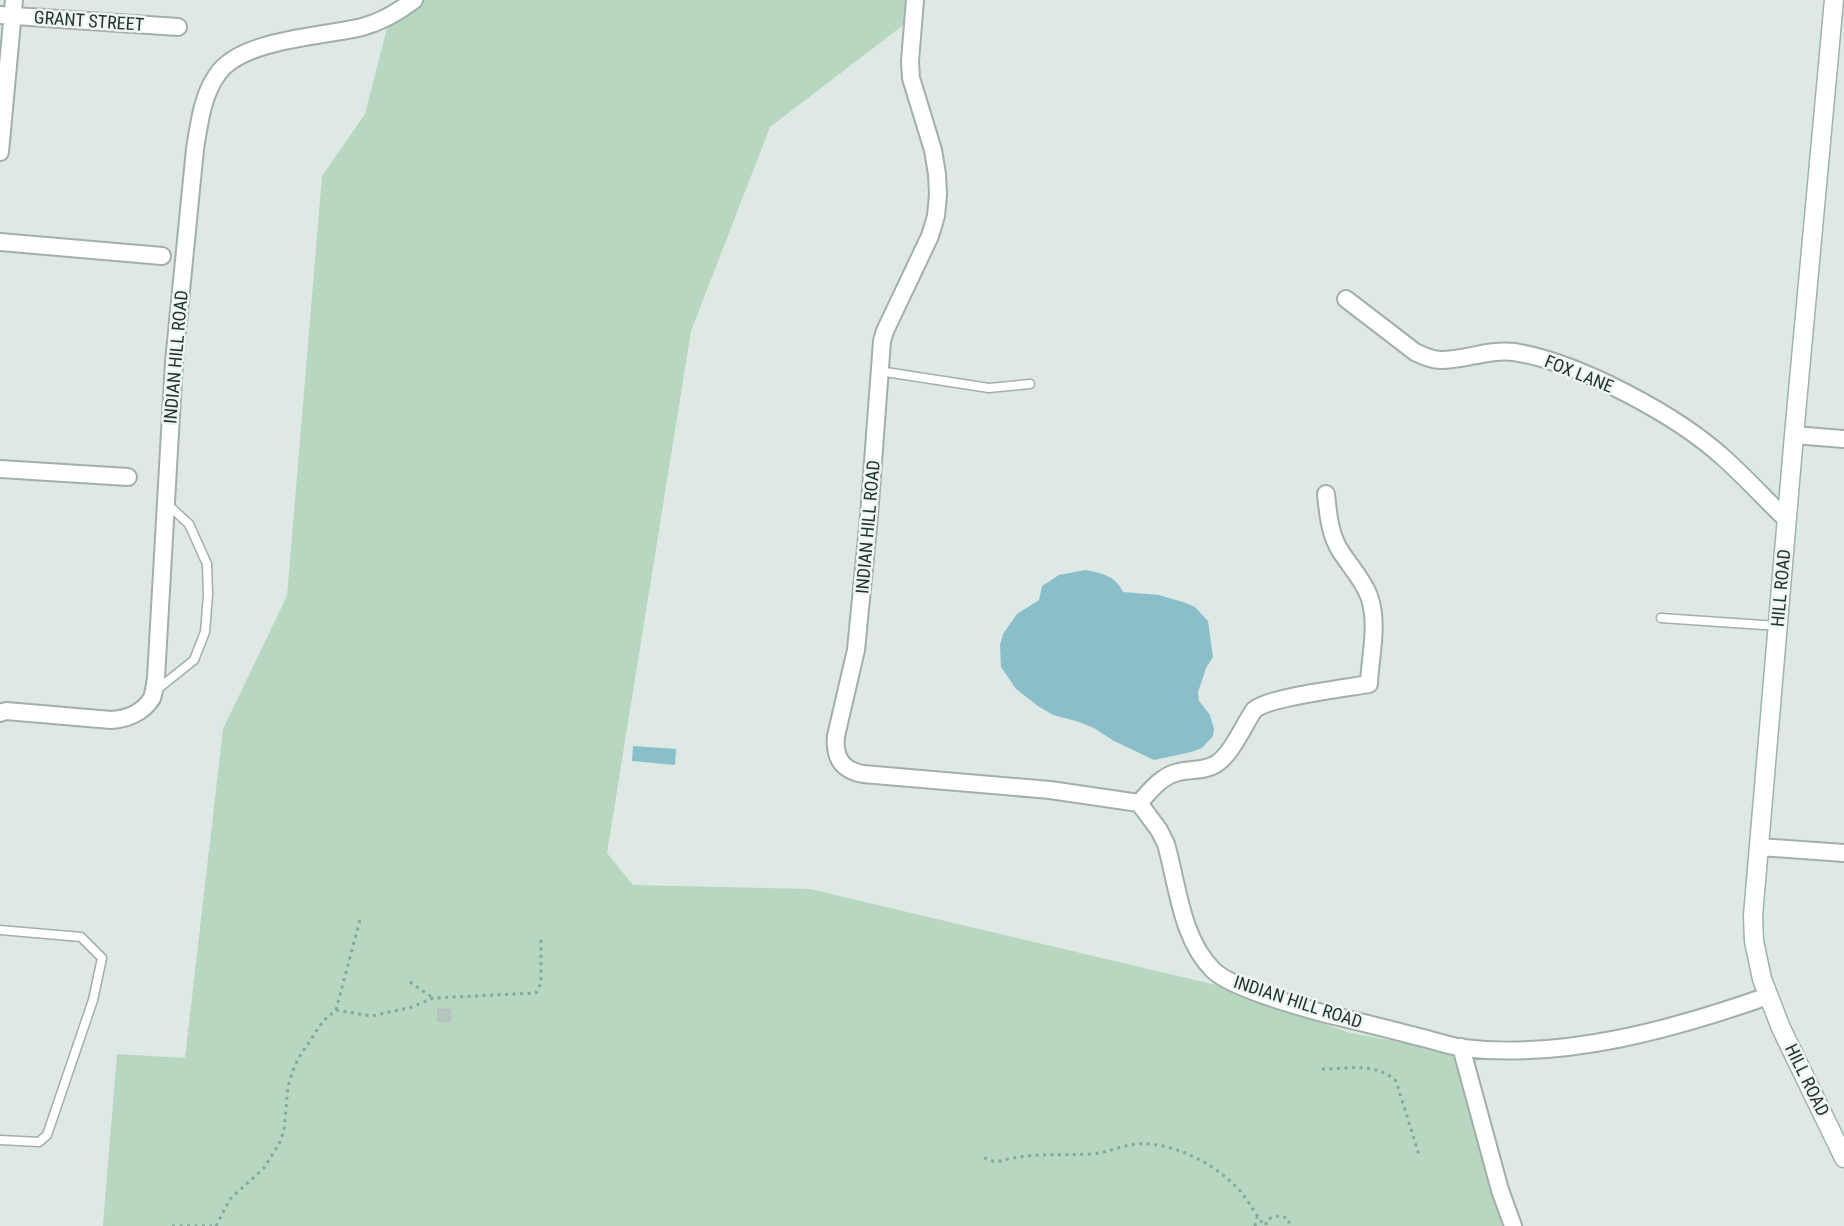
<svg xmlns="http://www.w3.org/2000/svg" width="1844" height="1226" viewBox="0 0 1844 1226" font-family="'Roboto Condensed',sans-serif">
	<rect width="100%" height="100%" fill="#dee8e4"/>
	<path fill="#b8d7c1" d="M425,0h485v20l-140,107 -79,204 -84,522 26,32 177,4 406,96 131,47 103,20 5,3 50,171h-1402l14,-172 68,4 38,-329 64,-133 35,-420 43,-62 22,-86z"/>
	<path fill="#8abec9" d="M1085,570c17,3 31,6 38,22l36,3 27,8 9,4 13,14 5,36 -7,11 -8,24 1,9 11,14 4,14 -1,7 -11,12 -11,4 -37,8 -40,-19 -20,-13 -18,-7 -23,-6 -15,-9 -22,-17 -15,-22 -1,-22 3,-11 14,-20 22,-14 3,-14 17,-11z
		M633,746l43,3 -1,16 -43,-4z"/>
	<path fill="#b7c5c0" stroke="#b1c1ba" stroke-width="1.5" d="M438,1009l12,1v12l-12,-1z"/>
	<g fill="none" stroke-linecap="round" stroke-linejoin="round">
		<g stroke="#a2afaa" stroke-width="11">
			<path id="lane" d="M879,371l110,17 41,-4
				M1661,618l117,8
				M154,692l40,-32 11,-28 3,-37 -1,-31 -18,-40 -23,-21
				M0,930l81,7 21,21 -9,42 -46,135 -8,7 -39,-2"/>
		</g>
		<g stroke="#a2afaa" stroke-width="20">
			<path id="street" d="M915,0l-5,61 1,17 22,72 4,24 1,21 -2,21 -6,20 -45,95 -3,10 -13,175 -13,134 -20,86c-2,22 6,34 27,38l187,16 89,13 20,27 7,14c12,42 15,94 47,126 18,18 87,37 113,44 31,7 62,15 93,23 14,3 29,9 44,11 101,12 211,-19 305,-52
				M0,15l178,12
				M0,152l14,-152
				M0,242l162,14
				M1346,299l69,53c8,4 17,8 26,8 25,0 47,-11 73,-8 64,10 163,63 211,107 21,19 41,41 62,61
				M1794,435l50,4
				M0,469l128,8
				M0,713l6,-2 105,9c15,-1 32,-7 41,-22 2,-6 3,-14 4,-20l18,-316 21,-213c4,-24 7,-53 22,-74 23,-36 105,-38 145,-48 19,-5 36,-15 52,-27
				M1139,803c11,-12 23,-28 40,-31 13,-3 26,-1 37,-8 15,-9 28,-39 38,-54 14,-13 92,-22 115,-26 1,-28 10,-60 0,-88 -6,-16 -19,-30 -28,-44 -11,-16 -13,-38 -15,-58
				M1759,847l85,6
				M1461,1047l39,143 13,36"/>
		</g>
		<g stroke="#9eb3ab" stroke-width="21">
			<path id="secondary" d="M1834,0l-40,435 -41,481 1,25 8,38 19,49 63,130"/>
		</g>
		<path stroke="#81a99d" stroke-width="3" stroke-dasharray="3 4.5" stroke-linecap="butt" d="M410,982l23,16
			M336,1010l36,6 40,-9 21,-9 103,-5 5,-10v-45
			M1322,1069c26,0 54,-7 74,12l23,74
			M984,1158l9,3h7c33,-9 58,-5 91,-7 16,-1 29,-8 45,-10 37,-3 82,21 105,48 9,11 15,24 24,34
			M1266,1225v-4c8,-6 14,-6 23,-2v7
			M172,1226h40
			M216,1226l14,-27 34,-31 16,-26 4,-12 4,-44 4,-13 6,-14 25,-38 13,-11 25,-94
			M1255,1226l2,-9"/>
		<use href="#lane" stroke="#fff" stroke-width="8"/>
		<use href="#street" stroke="#fff" stroke-width="16"/>
		<use href="#secondary" stroke="#fff" stroke-width="18"/>
	</g>
	<g text-anchor="middle" stroke-width="5" stroke-linejoin="round" paint-order="stroke">
		<g font-size="18" fill="#213630" stroke="#eef5f2">
			<text transform="translate(89 21) rotate(4)" y="6">GRANT STREET</text>
			<text transform="translate(176 357) rotate(-85)" y="6">INDIAN HILL ROAD</text>
			<text transform="translate(1579 374) rotate(22)" y="6">FOX LANE</text>
			<text transform="translate(868 527) rotate(-85)" y="6">INDIAN HILL ROAD</text>
			<text transform="translate(1781 588) rotate(-85)" y="6">HILL ROAD</text>
			<text transform="translate(1298 1002) rotate(18)" y="6">INDIAN HILL ROAD</text>
			<text transform="translate(1807 1080) rotate(64)" y="6">HILL ROAD</text>
		</g>
	</g>
</svg>
